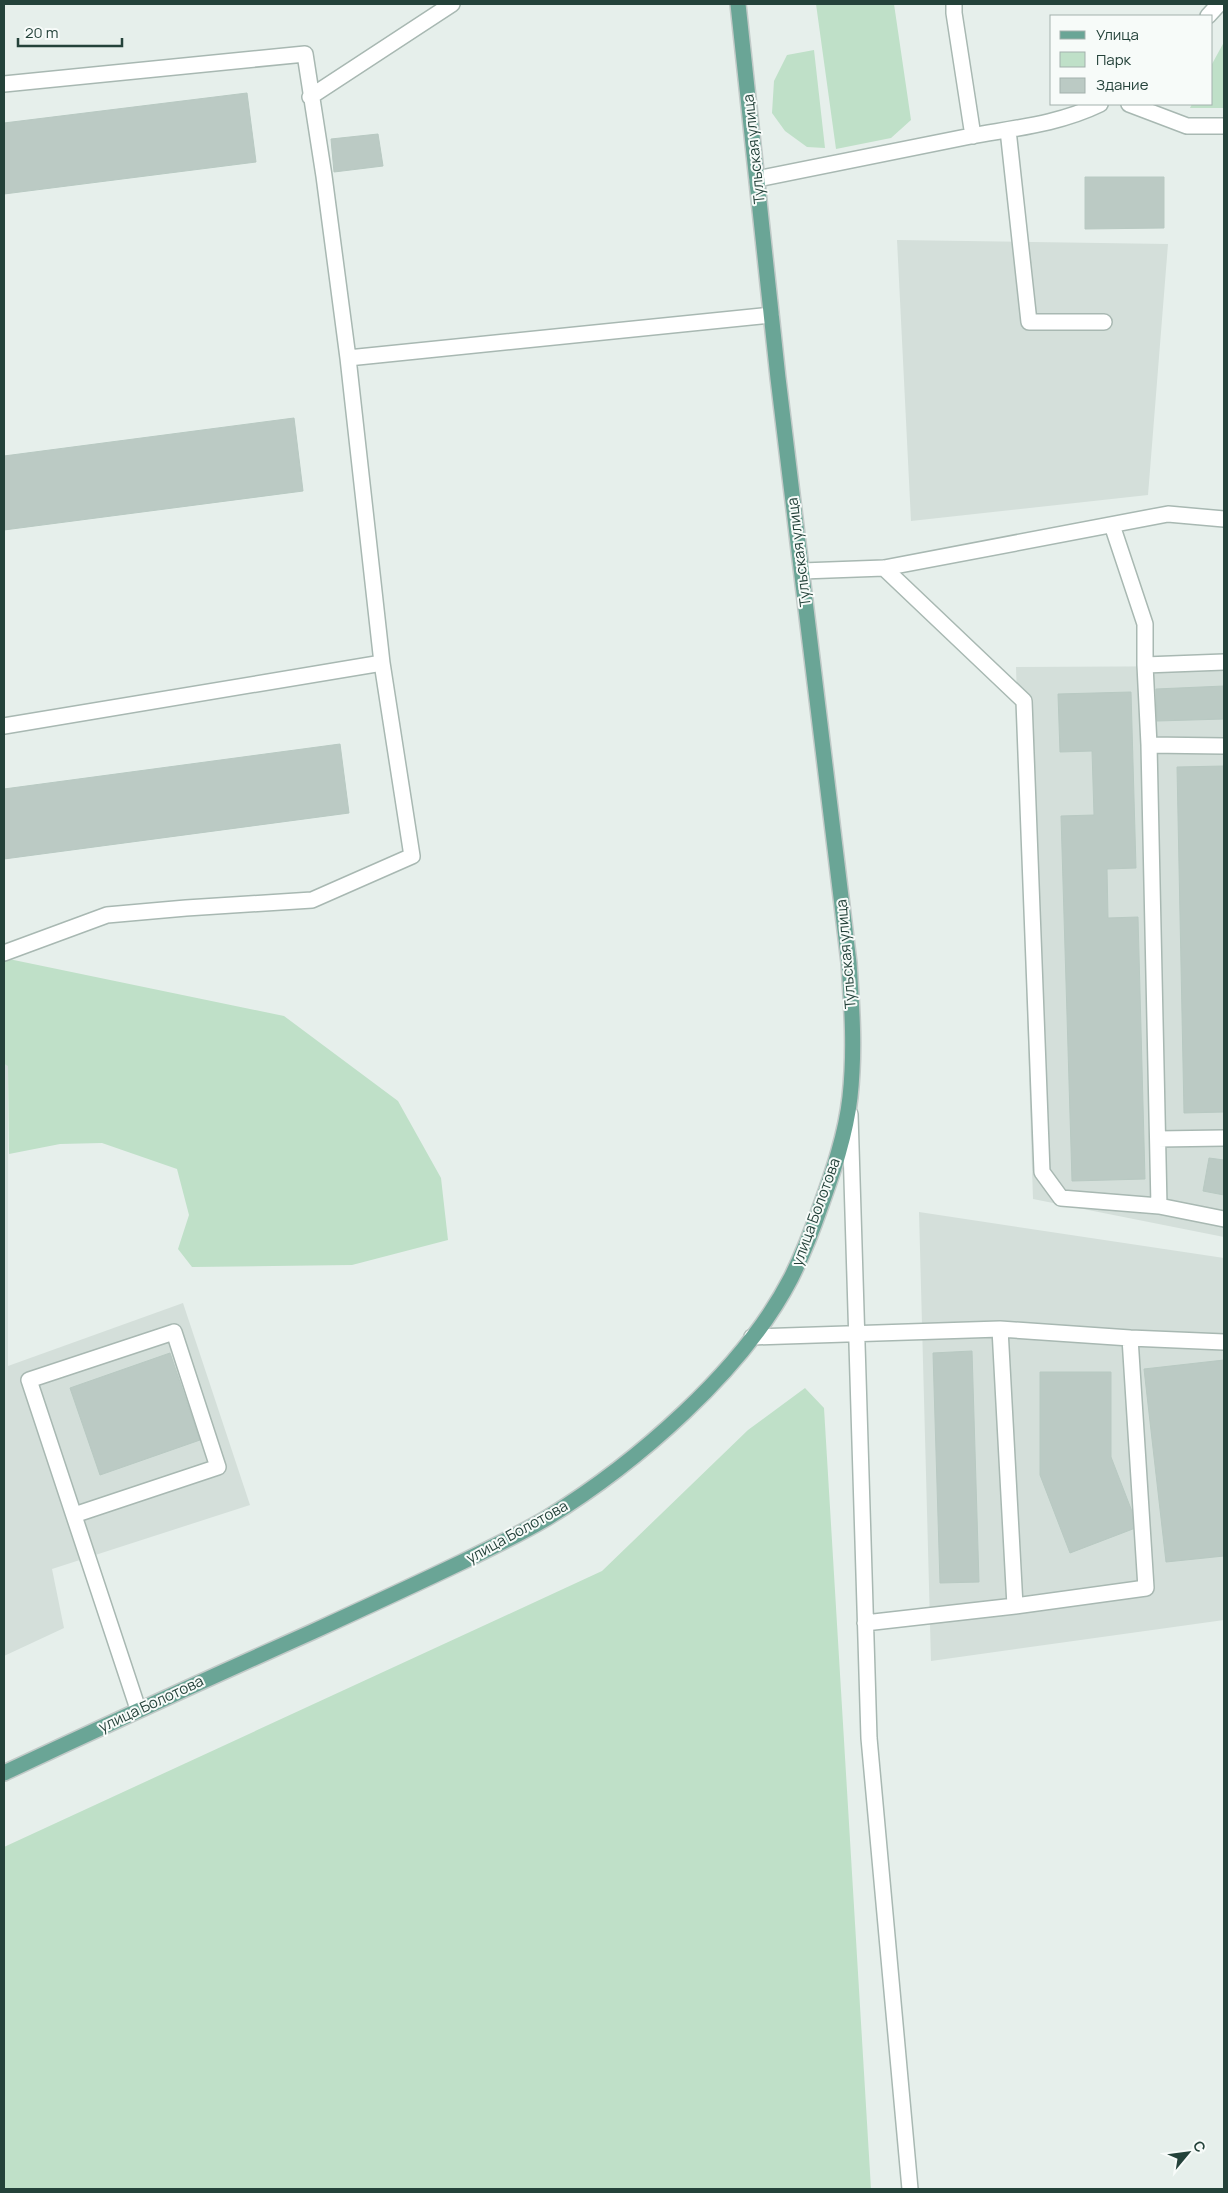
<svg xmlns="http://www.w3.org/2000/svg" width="1228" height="2193" viewBox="0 0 1228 2193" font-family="Manrope,sans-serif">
	<rect width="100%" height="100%" fill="#e6efeb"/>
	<path fill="#d4dfda" d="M897,240l271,4 -20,251 -237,26z
		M1224,666v571l-191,-38 -17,-532z
		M4,1064l4,1v301l175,-63 67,202 -198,64 12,59 -60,28z
		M919,1212l305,46v362l-293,41z"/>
	<path fill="#bfe0c8" d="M816,4h78l17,116 -20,18 -55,11z
		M1224,42v66h-34l2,-4h20v-40z
		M814,50l11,98 -18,-1 -22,-16 -13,-18 2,-32 13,-26z
		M4,958l280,58 114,85 43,77 7,62 -96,25 -160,2 -14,-18 11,-34 -12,-46 -75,-26 -42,1 -51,10 -1,-88 -4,-2z
		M805,1388l19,20 47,781h-867v-342l598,-276 146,-141z"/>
	<path fill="#bbcac4" stroke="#b8c9c2" d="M247,93l9,69 -252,32v-71z
		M378,134l5,32 -49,6 -3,-33z
		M1085,177h79v51l-79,1z
		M294,418l9,73 -299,39v-74z
		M1224,686v33l-67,2 -1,-32z
		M1131,692l5,176 -29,1 1,49 30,-1 7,262 -73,2 -11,-365 33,-1 -2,-64 -32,1 -2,-58z
		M340,744l9,69 -345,46v-70z
		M1224,766v346l-40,1 -7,-346z
		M1209,1158l15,2v35l-21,-4z
		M972,1351l7,231 -39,1 -7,-230z
		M170,1353l30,87 -100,35 -30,-87z
		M1224,1360v196l-58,6 -22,-193z
		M1040,1372h71v85l27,70 -68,26 -30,-78z"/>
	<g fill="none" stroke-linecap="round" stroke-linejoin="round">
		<g stroke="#a8b8b2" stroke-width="18">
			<path id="minor" d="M954,4v9l19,123
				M1208,16l11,-12
				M4,84l301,-30 19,122 24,182
				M310,97l142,-93
				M1129,104l58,22h37
				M1008,130l21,192h75
				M757,179c72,-15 143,-29 214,-43 44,-8 88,-12 129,-32
				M1112,525l33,99v41
				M884,568l140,133 18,471 19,26 98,8
				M802,571l82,-3 284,-54 56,5
				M4,726l378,-63 -34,-305 423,-43
				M1149,745l-4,-80 79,-3
				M1224,746l-75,-1 10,461 65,13
				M4,953l103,-38 79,-7 126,-8 100,-44 -30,-193
				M850,1114l19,624 41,451
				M1158,1139l66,-1
				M1000,1329l130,9 16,250 -131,18
				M752,1337l248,-8 15,277 -150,17
				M1130,1338l94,4
				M74,1515l144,-48 -44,-135 -145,48 109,329"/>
		</g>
		<g stroke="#c2cac8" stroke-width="18">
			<path id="major" d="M4,1773c102,-48 205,-95 308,-141 50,-23 100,-46 150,-70 29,-14 58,-28 85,-44 88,-54 196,-147 244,-240 11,-22 21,-47 29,-70 13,-36 26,-74 30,-111 5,-45 2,-89 -1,-134l-71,-585 -40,-374"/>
		</g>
		<use href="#minor" stroke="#fff" stroke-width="15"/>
		<use href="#major" stroke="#6aa596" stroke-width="15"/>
	</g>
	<g text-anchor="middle" stroke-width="4" stroke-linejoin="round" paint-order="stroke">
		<g font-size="15" fill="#24423a" stroke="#f7fbf9">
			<text transform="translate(754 149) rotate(-96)" y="5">Тульская улица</text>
			<text transform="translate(799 552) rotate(-97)" y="5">Тульская улица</text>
			<text transform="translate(846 954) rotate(-95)" y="5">Тульская улица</text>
			<text transform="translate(816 1212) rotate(-70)" y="5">улица Болотова</text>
			<text transform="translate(517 1532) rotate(-29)" y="5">улица Болотова</text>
			<text transform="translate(151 1704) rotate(-25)" y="5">улица Болотова</text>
		</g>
	</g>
	<rect width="1228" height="2193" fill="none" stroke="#24423a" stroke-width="10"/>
	<rect x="1050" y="15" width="162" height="90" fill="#f7fbf9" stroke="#a3b1ad"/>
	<rect x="1060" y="31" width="25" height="8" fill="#6aa596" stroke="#a3b1ad"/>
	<text x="1096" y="40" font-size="15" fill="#24423a">Улица</text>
	<rect x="1060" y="52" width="25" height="15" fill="#bfe0c8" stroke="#a3b1ad"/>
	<text x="1096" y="65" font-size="15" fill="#24423a">Парк</text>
	<rect x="1060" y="78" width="25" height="15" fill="#bbcac4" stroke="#a3b1ad"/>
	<text x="1096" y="90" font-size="15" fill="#24423a">Здание</text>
	<g transform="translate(1188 2153) rotate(61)" stroke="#f7fbf9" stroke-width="4" paint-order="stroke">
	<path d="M0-4L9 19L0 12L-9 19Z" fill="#24423a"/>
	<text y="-8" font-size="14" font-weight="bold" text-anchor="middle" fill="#24423a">С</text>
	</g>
	<path d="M18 38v8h104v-8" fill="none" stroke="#24423a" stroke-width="2.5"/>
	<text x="25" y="38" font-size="15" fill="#24423a" stroke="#f7fbf9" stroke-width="4" paint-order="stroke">20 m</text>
</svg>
